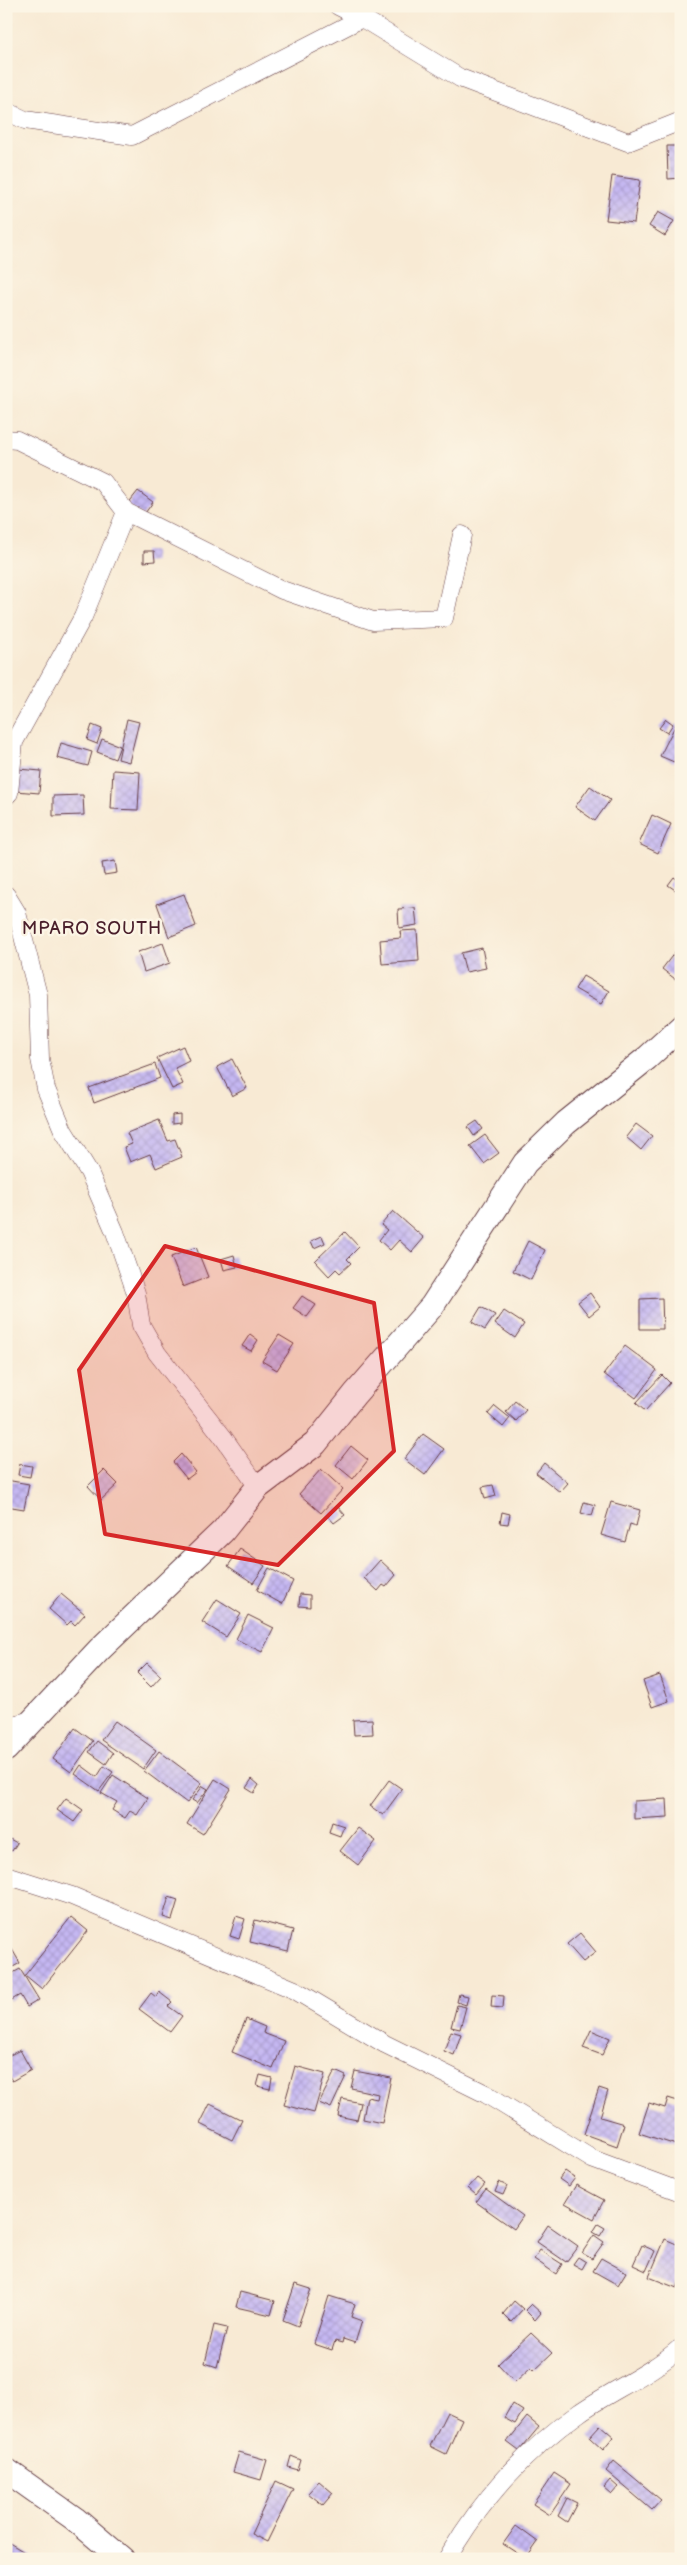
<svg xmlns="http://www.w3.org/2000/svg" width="687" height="2565" viewBox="0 0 687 2565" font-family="'Balsamiq Sans',sans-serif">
	<defs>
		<pattern id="building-cross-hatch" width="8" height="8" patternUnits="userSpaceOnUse" patternTransform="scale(1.25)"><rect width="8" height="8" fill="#c5b7f2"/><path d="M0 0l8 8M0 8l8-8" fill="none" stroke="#ab9dd0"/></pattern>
	</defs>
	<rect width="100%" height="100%" fill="#fcf5e5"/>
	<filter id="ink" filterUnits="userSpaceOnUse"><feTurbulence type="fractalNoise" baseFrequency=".02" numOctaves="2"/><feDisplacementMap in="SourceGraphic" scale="10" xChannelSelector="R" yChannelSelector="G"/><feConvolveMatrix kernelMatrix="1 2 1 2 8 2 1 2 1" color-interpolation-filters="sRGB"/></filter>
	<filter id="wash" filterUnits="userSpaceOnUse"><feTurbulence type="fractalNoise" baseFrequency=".0096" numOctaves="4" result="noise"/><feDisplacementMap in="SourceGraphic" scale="20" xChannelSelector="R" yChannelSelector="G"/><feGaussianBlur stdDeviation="1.12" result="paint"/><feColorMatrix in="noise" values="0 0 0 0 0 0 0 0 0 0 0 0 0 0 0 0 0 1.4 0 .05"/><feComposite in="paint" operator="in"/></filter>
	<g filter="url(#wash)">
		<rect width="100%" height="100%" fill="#f8ead4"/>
		<g id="blocks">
			<path fill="url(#building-cross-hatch)" d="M667,146h14v32l-13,1z
				M612,176l28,4 -6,43 -28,-3z
				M658,212l16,9 -9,15 -16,-10z
				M138,491l15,11 -10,14 -16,-11z
				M144,551h10l1,10 -11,1z
				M127,719l12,3 -10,40 -11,-3z
				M666,719l7,5 -6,9 -8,-5z
				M676,724l5,2v21l-7,15 -14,-6z
				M92,725l10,4 -5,15 -10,-4z
				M102,739l18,7 -5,13 -18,-7z
				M61,743l31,9 -4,14 -31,-8z
				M18,769l23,2 -2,22 -23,-2z
				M113,770l27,2 -2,38 -27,-1z
				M590,786l20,14 -15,21 -20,-14z
				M83,795l1,20 -31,1v-20z
				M652,815l19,9 -13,29 -19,-9z
				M115,861l2,12 -13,2 -2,-12z
				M674,877l7,5v12l-13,-9z
				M184,894l12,32 -27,11 -12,-33z
				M415,908l2,17 -18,3 -1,-19z
				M417,930l2,31 -37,3 -2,-24 21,-2 -1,-7z
				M163,943l7,20 -26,9 -6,-20z
				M681,944v36l-2,2 -17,-13z
				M482,948l4,20 -20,4 -5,-19z
				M583,976l26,15 -8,13 -26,-15z
				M183,1046l6,15 -14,7 8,16 -11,5 -15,-31z
				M232,1059l15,29 -15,8 -15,-29z
				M155,1064l5,14 -66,25 -5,-15z
				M180,1114v9l-8,1v-9z
				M159,1120l9,21 7,-2 7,18 -26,11 -6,-14 -20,8 -6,-15 8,-3 -5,-11z
				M477,1121l6,8 -9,7 -6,-9z
				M636,1124l16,12 -11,14 -15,-13z
				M485,1135l14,18 -15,11 -14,-18z
				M393,1211l31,27 -12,14 -13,-12 -9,10 -11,-10 8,-10 -6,-5z
				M345,1232l14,15 -12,12 4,4 -11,10 -4,-4 -7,7 -14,-15z
				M322,1236l3,7 -11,5 -3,-7z
				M528,1241l17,9 -14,30 -18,-9z
				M196,1247l12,30 -25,10 -12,-30z
				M234,1255l3,12 -13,3 -3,-11z
				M590,1293l10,14 -11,9 -11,-14z
				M6,1295l5,5 -5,6z
				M302,1296l14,9 -9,12 -14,-9z
				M662,1298l1,31h-23v-30z
				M481,1307l14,8 -10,15 -13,-8z
				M504,1311l20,13 -9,14 -20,-14z
				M250,1334l8,6 -7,11 -9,-5z
				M279,1335l15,9 -17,26 -15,-9z
				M625,1346l32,24 -21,28 -32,-24z
				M662,1375l8,8 -25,28 -9,-8z
				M515,1401l11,9 -10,11 -10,-9z
				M495,1406l15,12 -7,9 -15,-13z
				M423,1434l21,15 -19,26 -21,-16z
				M351,1446l17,14 -15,19 -17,-14z
				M181,1454l15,18 -9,7 -14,-17z
				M544,1463l24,20 -8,9 -24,-19z
				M20,1464l12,2 -2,11 -12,-2z
				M321,1469l22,20 -22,24 -22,-19z
				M104,1470l14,14 -17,16 -13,-14z
				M6,1480l23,4 -5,25 -18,-3z
				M493,1485l3,11 -11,3 -3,-12z
				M584,1502l11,3 -3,11 -11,-3z
				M611,1502l29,8 -4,16 -6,-2 -5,18 -24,-7z
				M338,1507l7,8 -11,8 -7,-8z
				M502,1512l8,2 -2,10 -8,-1z
				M240,1549l25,17 -12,17 -25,-17z
				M380,1560l16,15 -10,12 -3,-2 -5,6 -14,-13z
				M269,1568l24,13 -11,23 -25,-14z
				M61,1594l24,20 -10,11 -4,-4 -4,4 -18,-16z
				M300,1594l10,1v12l-11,-1z
				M217,1599l24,15 -15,23 -24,-15z
				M248,1615l26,13 -12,24 -26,-13z
				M147,1663l14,13 -10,11 -14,-14z
				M660,1675l9,26 -17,6 -9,-26z
				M372,1719l1,15 -19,1 -1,-15z
				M115,1721l41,29 -13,19 -42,-29z
				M75,1728l18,13 -22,31 -18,-13z
				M97,1741l16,12 -7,11 -17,-12z
				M159,1751l43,32 -15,20 -43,-32z
				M81,1765l16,12 7,-11 9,6 -14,19 -24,-17z
				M113,1775l35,23 -11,17 -7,-4 -5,7 -13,-8 5,-8 -16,-9z
				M215,1779l16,10 -28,45 -16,-10z
				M252,1779l7,6 -5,8 -8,-5z
				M389,1780l13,9 -19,26 -13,-9z
				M203,1786l5,3 -11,14 -5,-3z
				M66,1798l17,12 -9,12 -17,-12z
				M667,1799l1,18 -34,2v-18z
				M332,1822l12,4 -4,10 -11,-4z
				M358,1828l18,13 -18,24 -18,-14z
				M6,1837l11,6 -5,8 -6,-3z
				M169,1897l9,3 -6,20 -9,-3z
				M236,1916l9,3 -6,20 -9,-3z
				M71,1917l17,14 -46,58 -17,-14z
				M255,1920l38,10 -5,21 -38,-9z
				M580,1933l16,19 -13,10 -16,-18z
				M6,1939l14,24 -14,8z
				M20,1969l19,31 -12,7 -7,-12 -10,6 -4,-6v-5l6,-3 -6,-10z
				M159,1992l13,10 -4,4 14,10 -12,16 -31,-23 12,-16 5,4z
				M459,1994l9,2 -2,9 -9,-3z
				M492,1995l12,1 -1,12 -12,-1z
				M457,2005l9,2 -6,22 -9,-2z
				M246,2019l19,8 -2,6 21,8 -11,28 -41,-17z
				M591,2030l19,8 -8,17 -19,-7z
				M451,2031l10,3 -7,21 -10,-4z
				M20,2050l11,20 -19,11 -6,-10v-14z
				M295,2066l30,8 -11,39 -30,-8z
				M335,2071l11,5 -15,32 -12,-5z
				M355,2071l36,7 -9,45 -19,-4 4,-22 10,2 1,-5 -27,-6z
				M260,2075l12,3 -2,11 -13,-3z
				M599,2088l9,3 -8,26 24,7 -7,22 -33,-12z
				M668,2098l13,4v29l-5,14 -37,-12 10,-30 16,5z
				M342,2099l19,4 -4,17 -19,-4z
				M210,2104l32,16 -10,20 -32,-16z
				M565,2171l10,7 -6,8 -10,-7z
				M477,2178l8,6 -9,11 -8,-7z
				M499,2182l8,4 -4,9 -8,-3z
				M576,2185l28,15 -10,19 -29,-16z
				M486,2189l37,27 -9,13 -38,-27z
				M598,2224l7,4 -5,8 -7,-4z
				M548,2225l30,21 -12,16 -29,-20z
				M594,2235l10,7 -12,17 -10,-6z
				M665,2239l16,7v33l-4,9 -28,-11z
				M642,2245l13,6 -9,20 -13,-6z
				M540,2250l22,14 -6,10 -22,-15z
				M578,2257l8,5 -4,7 -9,-5z
				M601,2258l25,14 -8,13 -25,-14z
				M295,2284l16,5 -13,37 -15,-6z
				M240,2292l35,9 -4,14 -35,-8z
				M329,2296l26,8 -4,13 11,4 -7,22 -12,-4 -1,4 -7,-2 -3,9 -18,-6z
				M514,2301l9,8 -12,13 -8,-8z
				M531,2304l10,9 -6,7 -10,-10z
				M214,2325l13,3 -10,39 -12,-4z
				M531,2333l21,20 -18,17 -3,-3 -16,15 -17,-18z
				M512,2404l11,7 -8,13 -11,-6z
				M447,2412l15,7 -16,35 -16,-8z
				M527,2417l12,10 -20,24 -12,-9z
				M600,2425l14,12 -11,13 -14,-13z
				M239,2452l28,8 -6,20 -28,-8z
				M291,2456l10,4 -3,10 -10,-3z
				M614,2461l47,39 -9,10 -46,-39z
				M554,2473l17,11 -21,31 -17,-11z
				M610,2480l8,7 -6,7 -8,-7z
				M276,2481l17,8 -26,53 -16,-8z
				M319,2481l14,12 -10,12 -15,-12z
				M567,2498l10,5 -10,19 -9,-6z
				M516,2526l22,16 -12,17 -23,-15z
				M6,2541l30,18h-30z"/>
		</g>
	</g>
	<g filter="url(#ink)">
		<use href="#blocks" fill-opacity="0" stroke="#643d44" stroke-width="1"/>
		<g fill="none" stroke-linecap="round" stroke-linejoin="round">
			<g stroke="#643d44" stroke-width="19">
				<path id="street" d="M338,6l24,12
					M6,111l19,9 107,16 230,-118 98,60 168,64 53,-21
					M6,439l11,1 86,42 23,30
					M6,796l3,-3 5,-51 69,-125 43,-105 156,78 91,31 71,-3 18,-83
					M6,895l11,18 21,82 2,64 6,30 17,41 26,42 26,60 21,61 5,32 16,28 66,84 35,50
					M6,1727l26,-7
					M6,1875l66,21 223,94 90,54 101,50 106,65 89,33
					M447,2559c32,-57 79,-109 132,-146 33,-23 72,-39 102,-66"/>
			</g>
			<g stroke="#643d44" stroke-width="26">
				<path id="secondary" d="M6,1749l93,-99 124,-119 35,-44 57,-43 40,-50 77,-88 93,-143 41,-40 81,-65 34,-31
					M6,2470l69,49 47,40"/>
			</g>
			<use href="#street" stroke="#fff" stroke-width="18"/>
			<use href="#secondary" stroke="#fff" stroke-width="24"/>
		</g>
	</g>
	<path fill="#d62828" fill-opacity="0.2" stroke="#d62828" stroke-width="4" stroke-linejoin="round" d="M165,1246l209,57 20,148 -116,114 -173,-31 -26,-164z"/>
	<g text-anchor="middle" stroke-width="5" stroke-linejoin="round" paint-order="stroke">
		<g font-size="18" letter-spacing="1" fill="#4a1f2b" stroke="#fcf5e5">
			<text x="92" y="934">MPARO SOUTH</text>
		</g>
	</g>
	<rect width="687" height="2565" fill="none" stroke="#fcf5e5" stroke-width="25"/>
</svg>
